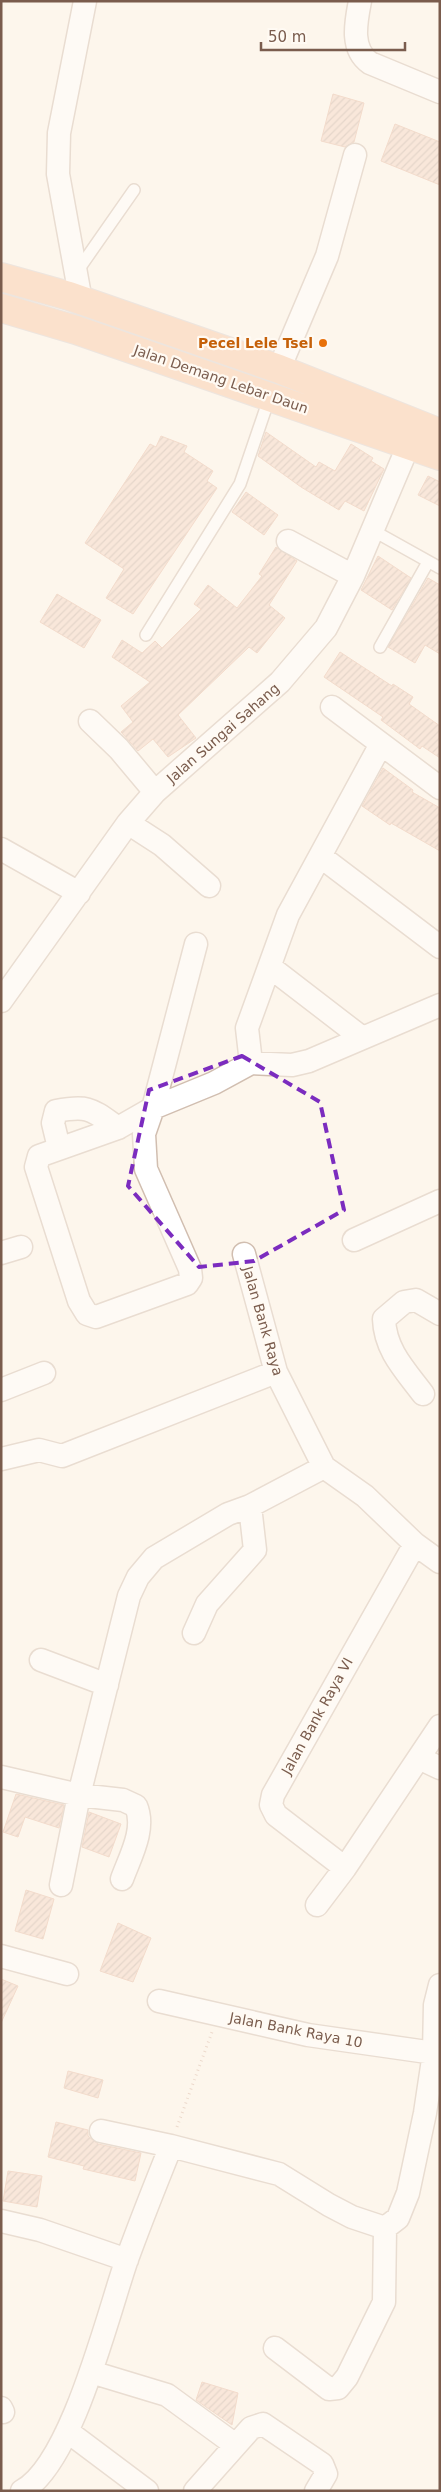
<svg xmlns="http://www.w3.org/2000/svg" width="441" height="2492" viewBox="0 0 441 2492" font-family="'DejaVu Sans',sans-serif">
	<defs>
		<pattern id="building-hatch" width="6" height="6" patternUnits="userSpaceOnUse" patternTransform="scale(1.25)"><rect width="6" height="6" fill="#f3d5c3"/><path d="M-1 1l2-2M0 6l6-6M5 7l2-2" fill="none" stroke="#cab0a1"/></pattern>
	</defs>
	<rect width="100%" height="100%" fill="#fdf6ec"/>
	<path fill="url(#building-hatch)" stroke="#e6bba3" d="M333,94l31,9 -10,39 -9,5 -24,-6z
		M395,124l45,18v43l-59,-24z
		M266,432l50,35 3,-5 16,9 16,-27 22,14 -2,3 13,8 -20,42 -19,-10 -6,9 -38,-23 -43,-31z
		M161,436l26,10 -3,6 29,19 -6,10 10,7 -84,126 -27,-16 18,-29 -39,-26 65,-99 6,3z
		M428,476l12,6v24l-22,-11z
		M246,492l32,23 -14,20 -32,-23z
		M276,547l21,14 -28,44 16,13 -28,35 -8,-6 -71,68 18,23 -28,19 -15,-18 -15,12 -17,-19 12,-10 -12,-16 29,-24 -38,-25 10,-17 20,13 13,-12 7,7 39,-39 -7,-5 14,-19 29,23 25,-32 -3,-2z
		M378,556l33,22 -19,32 -31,-20z
		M428,578l12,7v69l-15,-9 -10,18 -27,-16z
		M57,594l44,26 -17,28 -44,-26z
		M340,652l52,34 1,-2 20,13 -4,7 31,22v32l-18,-12 -2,3 -39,-29 2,-3 -59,-40z
		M383,768l30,22 -1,2 28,16v43l-49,-28 -1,2 -28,-19z
		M16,1794l48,11 -5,23 -34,-11 -7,20 -15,-5z
		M89,1812l32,12 -12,33 -27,-10z
		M26,1890l28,9 -11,40 -28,-8z
		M118,1923l33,15 -18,44 -33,-11z
		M1,1979l17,7 -17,37z
		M68,2071l35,9 -5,18 -34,-10z
		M56,2122l32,8v6l10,8 43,9 -6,28 -52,-12 1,-3 -36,-9z
		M8,2171l34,5 -5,31 -34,-6z
		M202,2382l36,11 -6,32 -36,-25z"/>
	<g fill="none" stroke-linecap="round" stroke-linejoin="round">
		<g stroke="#d1beb0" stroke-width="14">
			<path id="service" d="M76,273l58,-83
				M372,530l68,38
				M146,635l94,-151 30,-88
				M380,647l48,-85"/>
		</g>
		<g stroke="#d1beb0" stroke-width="25">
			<path id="minor" d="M360,1c-4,21 -10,48 10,62l70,29
				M81,301l-23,-127 1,-41 26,-132
				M279,369l48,-113 28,-101
				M288,541l65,35
				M332,707l108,81
				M90,721l29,28 36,43
				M128,823l34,22 47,41
				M1,849l78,44
				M320,856l120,91
				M196,944l-43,164 -9,26 2,35 44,100 1,9 -4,6 -91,33 -9,-3 -8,-13 -43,-134 3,-11 79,-28 35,-20 61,-25 37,-20 41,2 17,-4 131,-56
				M270,967l91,70
				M1,1001l127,-178 27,-31 125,-110 46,-54 27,-52 56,-132
				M251,1063l-4,-35 41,-113 93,-171
				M59,1148l-6,-25 3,-12c33,-6 35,-2 62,17
				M354,1240l86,-39
				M1,1253l20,-6
				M244,1254l32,118 48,95 41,29 50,48 25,18
				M1,1390l43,-17
				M423,1394c-18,-24 -38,-44 -39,-75l20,-17 12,-2 24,14
				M1,1459l38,-9 23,6 214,-84
				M194,1633l13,-29 48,-54 -5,-44
				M41,1660l66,25
				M419,1758l21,10
				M1,1777l78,18 44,5 13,6c10,23 -6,51 -14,73
				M345,1868l-69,-53 -5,-10 2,-10 142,-251
				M61,1885l18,-90 50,-199 9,-19 16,-19 74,-44 22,-8 74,-39
				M317,1905l28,-37 95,-142
				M1,1956l66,18
				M159,2001l149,34 126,18
				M101,2131l70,15
				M1,2221l39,9 87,30
				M275,2348l54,41 9,-1 9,-11 37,-75 1,-74
				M91,2372l76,23 67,49
				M1,2408l2,4
				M67,2431l80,60
				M22,2491c50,-27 86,-178 105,-232 14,-38 29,-76 44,-113l108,28 50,31 23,12 33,11 13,-10 10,-25 17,-80 9,-60 1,-48 5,-20
				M195,2491l56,-63 12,-4 59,40 4,10 -10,17"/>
		</g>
		<g stroke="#dad1cd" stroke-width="30">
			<path id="trunk" d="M1,277l68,19 210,73 161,64
				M1,308l75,22 364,126"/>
		</g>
		<path stroke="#d9b8a5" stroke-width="3" stroke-dasharray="1 4" stroke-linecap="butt" d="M177,2127l35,-95"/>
		<use href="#service" stroke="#fff" stroke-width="11"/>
		<use href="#minor" stroke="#fff" stroke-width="22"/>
		<use href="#trunk" stroke="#f9c8a4" stroke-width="28"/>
	</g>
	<path d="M0 0H441V2492H0ZM242,1056l78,46 24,108 -90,51 -55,6 -71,-81 21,-96z" fill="#fdf6ec" fill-opacity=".55" fill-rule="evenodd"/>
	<path fill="none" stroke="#7b2cbf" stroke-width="4" stroke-dasharray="10 6" stroke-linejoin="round" d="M242,1056l78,46 24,108 -90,51 -55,6 -71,-81 21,-96z"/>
	<circle fill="#e8710a" stroke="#fffaf3" stroke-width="2" cx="323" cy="343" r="5"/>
	<g text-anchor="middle" stroke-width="4.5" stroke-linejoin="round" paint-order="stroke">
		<g font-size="14" font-weight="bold" fill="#c56008" stroke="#fffaf3" text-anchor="end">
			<text x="313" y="348">Pecel Lele Tsel</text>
		</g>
		<g font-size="14" fill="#7a5c4d" stroke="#fffaf3">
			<text transform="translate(221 379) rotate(19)" y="5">Jalan Demang Lebar Daun</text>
			<text transform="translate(223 733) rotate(-41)" y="5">Jalan Sungai Sahang</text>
			<text transform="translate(263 1321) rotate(74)" y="5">Jalan Bank Raya</text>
			<text transform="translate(317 1716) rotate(-61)" y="5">Jalan Bank Raya VI</text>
			<text transform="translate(296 2030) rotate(11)" y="5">Jalan Bank Raya 10</text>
		</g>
	</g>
	<rect width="441" height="2492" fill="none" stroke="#7a5c4d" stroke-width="5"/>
	<path d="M261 42v8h144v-8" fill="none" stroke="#7a5c4d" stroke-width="2.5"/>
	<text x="268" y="42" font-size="15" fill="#7a5c4d" stroke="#fffaf3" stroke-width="4" paint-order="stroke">50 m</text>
</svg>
